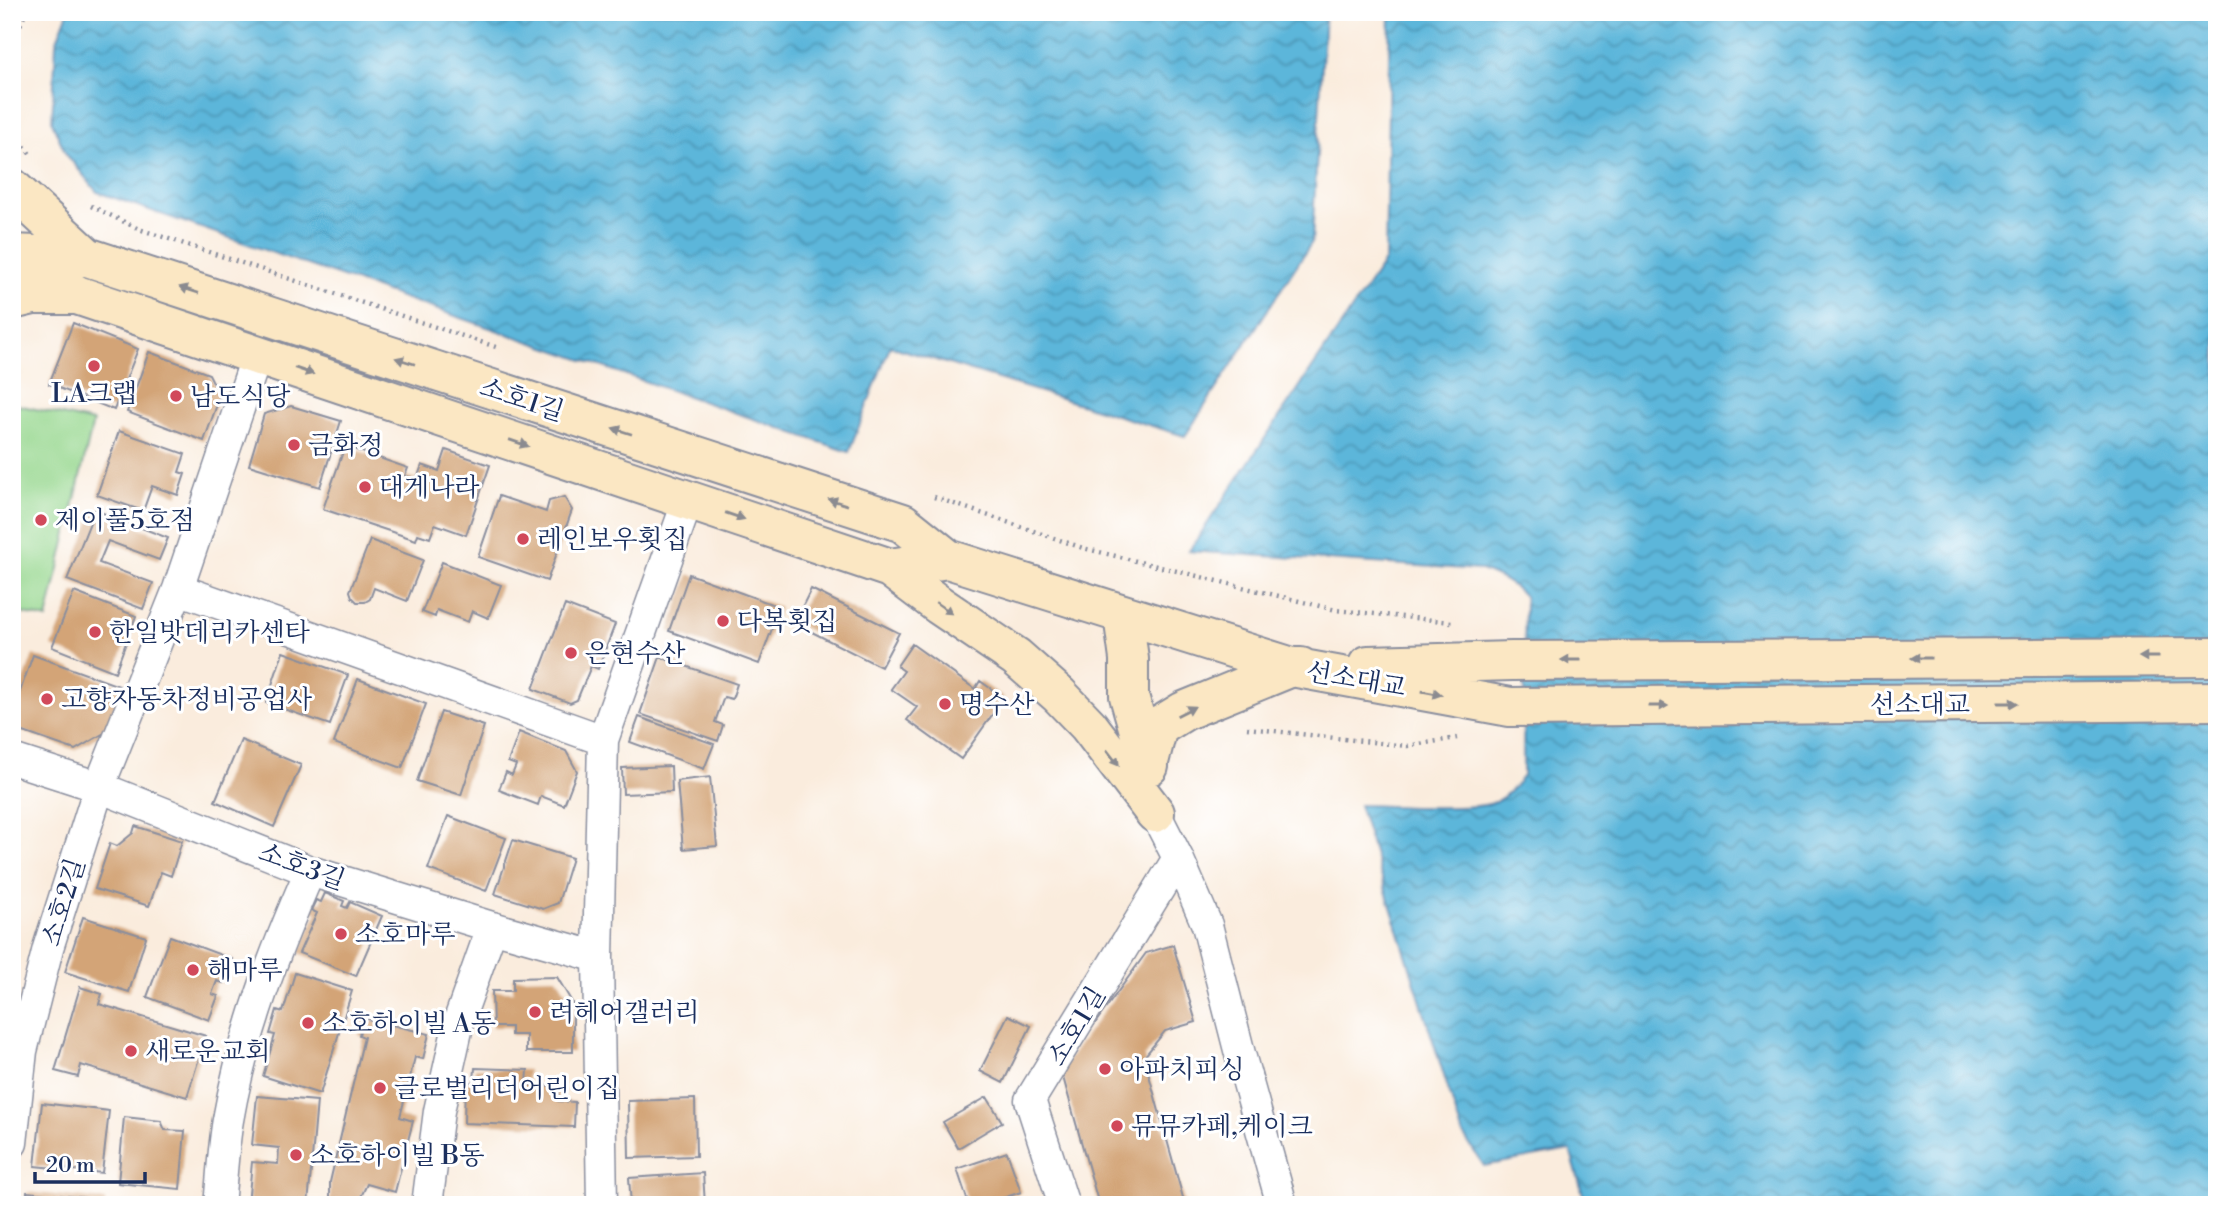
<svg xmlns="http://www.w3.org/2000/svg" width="2229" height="1217" viewBox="0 0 2229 1217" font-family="'Libre Bodoni','Noto Serif KR',serif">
	<defs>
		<pattern id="water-waves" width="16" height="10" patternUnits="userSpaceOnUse" patternTransform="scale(1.75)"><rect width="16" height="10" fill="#5cb6da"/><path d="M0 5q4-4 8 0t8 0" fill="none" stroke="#4b94b4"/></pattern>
	</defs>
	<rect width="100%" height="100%" fill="#fff"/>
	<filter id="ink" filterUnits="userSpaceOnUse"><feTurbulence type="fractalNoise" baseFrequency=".0143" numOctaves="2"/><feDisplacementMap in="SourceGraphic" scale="14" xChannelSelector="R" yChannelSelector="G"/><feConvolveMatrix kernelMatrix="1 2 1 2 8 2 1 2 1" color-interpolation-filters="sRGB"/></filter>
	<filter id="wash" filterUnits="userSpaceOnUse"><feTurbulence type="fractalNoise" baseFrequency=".00686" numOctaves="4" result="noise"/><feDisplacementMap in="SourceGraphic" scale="28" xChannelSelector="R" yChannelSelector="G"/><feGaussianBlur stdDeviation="1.57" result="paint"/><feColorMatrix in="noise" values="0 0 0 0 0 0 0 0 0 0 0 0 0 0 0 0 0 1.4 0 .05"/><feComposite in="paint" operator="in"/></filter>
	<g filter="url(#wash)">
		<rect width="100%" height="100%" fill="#faecdd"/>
		<path fill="#96d78e" stroke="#588376" stroke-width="2" d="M18,405l75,17 -46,197 -35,-8v-182z"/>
		<path fill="url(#water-waves)" stroke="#3c729c" stroke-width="2" d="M68,12h1257l-13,230 -127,194 -295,-90 -41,106 -752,-260 -31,-38 -14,-32 4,-79z
			M1390,12h827v1193h-631l-16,-55 -86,16 -22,-33 -103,-328c28,0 115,7 136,-3 12,-6 20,-16 28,-26l2,-179c-13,-14 -26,-20 -44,-27l-292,-19 196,-291z"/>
		<g id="blocks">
			<path fill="#d3a477" d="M73,323l65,26 -24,61 -65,-26z
				M149,352l60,22 11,22 -16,45 -77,-29z
				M291,406l50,15 -21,66 -71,-22 15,-51z
				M119,431l66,23 -6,18 6,2 -7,21 -26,-9 -9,25 -46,-16z
				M345,446l63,22 -3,8 12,3 5,-14 17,6 7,-21 44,15 -24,70 -31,-11 -5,14 -12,-4 -2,6 -93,-31z
				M499,496l47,16 3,-11 15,-4 8,13 -25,71 -69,-24z
				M95,510l73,28 -9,22 -51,-19 -9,22 54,20 -10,26 -76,-29z
				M370,540l53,20 -16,41 -33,-13 -4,11 -5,3h-8l-5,-5 -2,-6z
				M442,562l59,23 -13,33 -16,-7 -4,11 -31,-12 -2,7 -13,-5z
				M689,574l91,33 -21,57 -90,-33z
				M811,589l88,44 -18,34 -87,-44z
				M74,592l62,24 -21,56 -63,-25z
				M565,605l50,19 -17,45 -7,-3 -14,34 -7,3 -37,-14z
				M912,644l63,45 5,-8 24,17 -43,61 -54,-39 10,-13 -26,-18 13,-18 -7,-5z
				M283,652l65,23 -18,50 -64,-22z
				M33,655l89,32 -16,45 -31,18 -63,-22v-14z
				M660,657l77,27 -5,15 -8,-2 -9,25 8,3 -5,16 -78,-27z
				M358,679l68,25 -24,64 -68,-25z
				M441,712l43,14 -23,69 -44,-14z
				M639,717l75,27 -10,25 -74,-27z
				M519,732l47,19 11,20 -13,34 -23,-9 -3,9 -39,-15 7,-18 6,3 4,-10 -8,-3z
				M241,740l60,25 -27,62 -59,-26z
				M671,766l1,26 -49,2 -1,-26z
				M710,777l7,69 -34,3 -6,-68z
				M448,816l58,22 -20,53 -58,-22z
				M135,826l47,15 -11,35 -10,-4 -12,34 -54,-17 15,-46 7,3 16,-13z
				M513,840l59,18 -14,45 -15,6 -48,-15z
				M325,893l19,8 -2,5 5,2 3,-6 32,14 -26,60 -57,-23 18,-40 -6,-3 5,-10 5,2z
				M83,917l63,20 -17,55 -64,-20z
				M170,936l62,23 -9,24 -6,-2 -5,13 6,2 -9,24 -62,-23z
				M1173,945l23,77 -31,9 -21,26 41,148h-86l-38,-135 85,-117z
				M295,973l57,18 -32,103 -57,-18 12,-41 -5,-1 7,-24 6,2z
				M557,977l16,27v48h-47v-17h-15v-8h-18l-1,-36h21v-13z
				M80,987l22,7 -3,10 107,32 -19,61 -106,-32 -3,12 -23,-6z
				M1008,1015l23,11 -28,57 -23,-12z
				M363,1018l66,16 -6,25 -8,-2 -15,60 13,4 -18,71 -28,-8 -10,21h-27v-23l34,-145 -5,-2z
				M475,1068l53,2 -1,15 32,1 -1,15 17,1 -1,25 -110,-4 1,-41h9z
				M257,1096l60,5 -9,104h-60l4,-43 26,2 1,-16 -27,-3z
				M987,1097l15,25 -44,26 -15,-26z
				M695,1099l1,57 -67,2 -1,-57z
				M42,1103l67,8 -7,62 -67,-7z
				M124,1117l37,4 4,9 20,1 -5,58 -62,-6z
				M1007,1152l14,40 -39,13h-13l-12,-36z
				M703,1173l2,32h-74l-2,-27z
				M27,1192l78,8v5h-79z"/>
		</g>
	</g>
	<g filter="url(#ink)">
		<use href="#blocks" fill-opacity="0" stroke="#8a8e9e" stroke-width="2"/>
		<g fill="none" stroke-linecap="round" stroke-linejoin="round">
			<g stroke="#8a8e9e" stroke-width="33">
				<path id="street" d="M178,589l425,151
					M12,759l87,28 211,84 182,56 106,30
					M1155,813l23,45 29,67 33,129 42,151
					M12,1143l10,-92 26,-103 51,-161 79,-198 79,-234
					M219,1205c3,-28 4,-57 9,-85 15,-87 47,-169 82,-249
					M427,1205l12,-94 21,-94 32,-90
					M602,1205l-4,-248 5,-217 85,-240
					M1064,1205l-34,-105 148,-242"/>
			</g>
			<g stroke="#8a8e9e" stroke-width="42">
				<path id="secondary" d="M12,188l75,69
					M12,254l75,3 816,266 45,36 344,108 218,40 707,-6
					M12,257l65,38 813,273 58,-9
					M12,300l21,-5h44
					M890,568l49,37 77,52 43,38 29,30 67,88
					M1123,615l6,44v37l20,70
					M1368,665l144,-4 705,-4
					M1149,762l9,-35 26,-16 108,-44h9"/>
			</g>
			<path stroke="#8a8e9e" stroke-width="4.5" stroke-dasharray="2 5" stroke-linecap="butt" d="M12,44l14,-32
				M12,129l18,25
				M91,206l48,23 357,118
				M934,497l149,51 253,62 116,12
				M1247,728l160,18 50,-8"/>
			<use href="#street" stroke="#fff" stroke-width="30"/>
			<use href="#secondary" stroke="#fbe7c3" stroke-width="38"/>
		</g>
		<defs><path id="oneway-solid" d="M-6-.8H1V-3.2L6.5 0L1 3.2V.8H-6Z" transform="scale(1.75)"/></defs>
		<g fill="#8b8b90">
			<use href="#oneway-solid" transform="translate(189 290) rotate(-162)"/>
			<use href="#oneway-solid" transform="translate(405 361) rotate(-162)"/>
			<use href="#oneway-solid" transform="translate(304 371) rotate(19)"/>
			<use href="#oneway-solid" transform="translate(622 431) rotate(-162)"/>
			<use href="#oneway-solid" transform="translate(519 443) rotate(19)"/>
			<use href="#oneway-solid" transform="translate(838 502) rotate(-162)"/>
			<use href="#oneway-solid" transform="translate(735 516) rotate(19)"/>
			<use href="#oneway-solid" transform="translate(944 608) rotate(35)"/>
			<use href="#oneway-solid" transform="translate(2149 657) rotate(180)"/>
			<use href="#oneway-solid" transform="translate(1921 658) rotate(180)"/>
			<use href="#oneway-solid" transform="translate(1571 660) rotate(180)"/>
			<use href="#oneway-solid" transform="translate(1432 693) rotate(10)"/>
			<use href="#oneway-solid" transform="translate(2008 703)"/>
			<use href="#oneway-solid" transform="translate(1658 706)"/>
			<use href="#oneway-solid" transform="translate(1186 711) rotate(-27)"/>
			<use href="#oneway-solid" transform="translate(1113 758) rotate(52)"/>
		</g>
	</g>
	<g fill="#d1495b" stroke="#fff" stroke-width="2.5">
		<circle cx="94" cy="366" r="7"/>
		<circle cx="176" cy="396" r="7"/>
		<circle cx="294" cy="445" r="7"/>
		<circle cx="365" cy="487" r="7"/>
		<circle cx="41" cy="520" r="7"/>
		<circle cx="523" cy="539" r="7"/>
		<circle cx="723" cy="621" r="7"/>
		<circle cx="95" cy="632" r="7"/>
		<circle cx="571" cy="653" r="7"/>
		<circle cx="47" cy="699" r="7"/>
		<circle cx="945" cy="704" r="7"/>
		<circle cx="341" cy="934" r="7"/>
		<circle cx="193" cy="970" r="7"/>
		<circle cx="535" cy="1012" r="7"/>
		<circle cx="308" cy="1023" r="7"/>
		<circle cx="131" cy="1051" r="7"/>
		<circle cx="1105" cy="1069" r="7"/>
		<circle cx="380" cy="1088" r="7"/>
		<circle cx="1117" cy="1126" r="7"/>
		<circle cx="296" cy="1155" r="7"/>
	</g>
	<g text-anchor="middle" stroke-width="6" stroke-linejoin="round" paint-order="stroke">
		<g font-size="26" fill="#1b2f5e" stroke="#fff" text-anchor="start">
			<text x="94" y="402" text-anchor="middle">LA크랩</text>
			<text x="190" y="405">남도식당</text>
			<text x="308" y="454">금화정</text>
			<text x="379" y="496">대게나라</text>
			<text x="55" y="529">제이풀5호점</text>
			<text x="537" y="548">레인보우횟집</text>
			<text x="737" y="630">다복횟집</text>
			<text x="109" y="641">한일밧데리카센타</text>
			<text x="585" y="662">은현수산</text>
			<text x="61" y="708">고향자동차정비공업사</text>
			<text x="959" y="713">명수산</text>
			<text x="355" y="943">소호마루</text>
			<text x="207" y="979">해마루</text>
			<text x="549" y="1021">려헤어갤러리</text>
			<text x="322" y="1032">소호하이빌 A동</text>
			<text x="145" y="1060">새로운교회</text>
			<text x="1119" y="1078">아파치피싱</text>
			<text x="394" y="1097">글로벌리더어린이집</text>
			<text x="1131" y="1135">뮤뮤카페,케이크</text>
			<text x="310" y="1164">소호하이빌 B동</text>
		</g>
		<g font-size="26" fill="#1b2f5e" stroke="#fff">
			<text transform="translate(522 399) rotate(18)" y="9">소호1길</text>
			<text transform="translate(1356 679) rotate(10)" y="9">선소대교</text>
			<text x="1920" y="713">선소대교</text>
			<text transform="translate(302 866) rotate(20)" y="9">소호3길</text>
			<text transform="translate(63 902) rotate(-73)" y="9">소호2길</text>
			<text transform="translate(1076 1026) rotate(-59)" y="9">소호1길</text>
		</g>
	</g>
	<rect width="2229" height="1217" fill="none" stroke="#fff" stroke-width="42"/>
	<path d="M35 1172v10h110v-10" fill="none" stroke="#1b2f5e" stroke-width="3.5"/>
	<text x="46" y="1172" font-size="21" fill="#1b2f5e" stroke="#ffffff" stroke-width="5" paint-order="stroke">20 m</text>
</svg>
